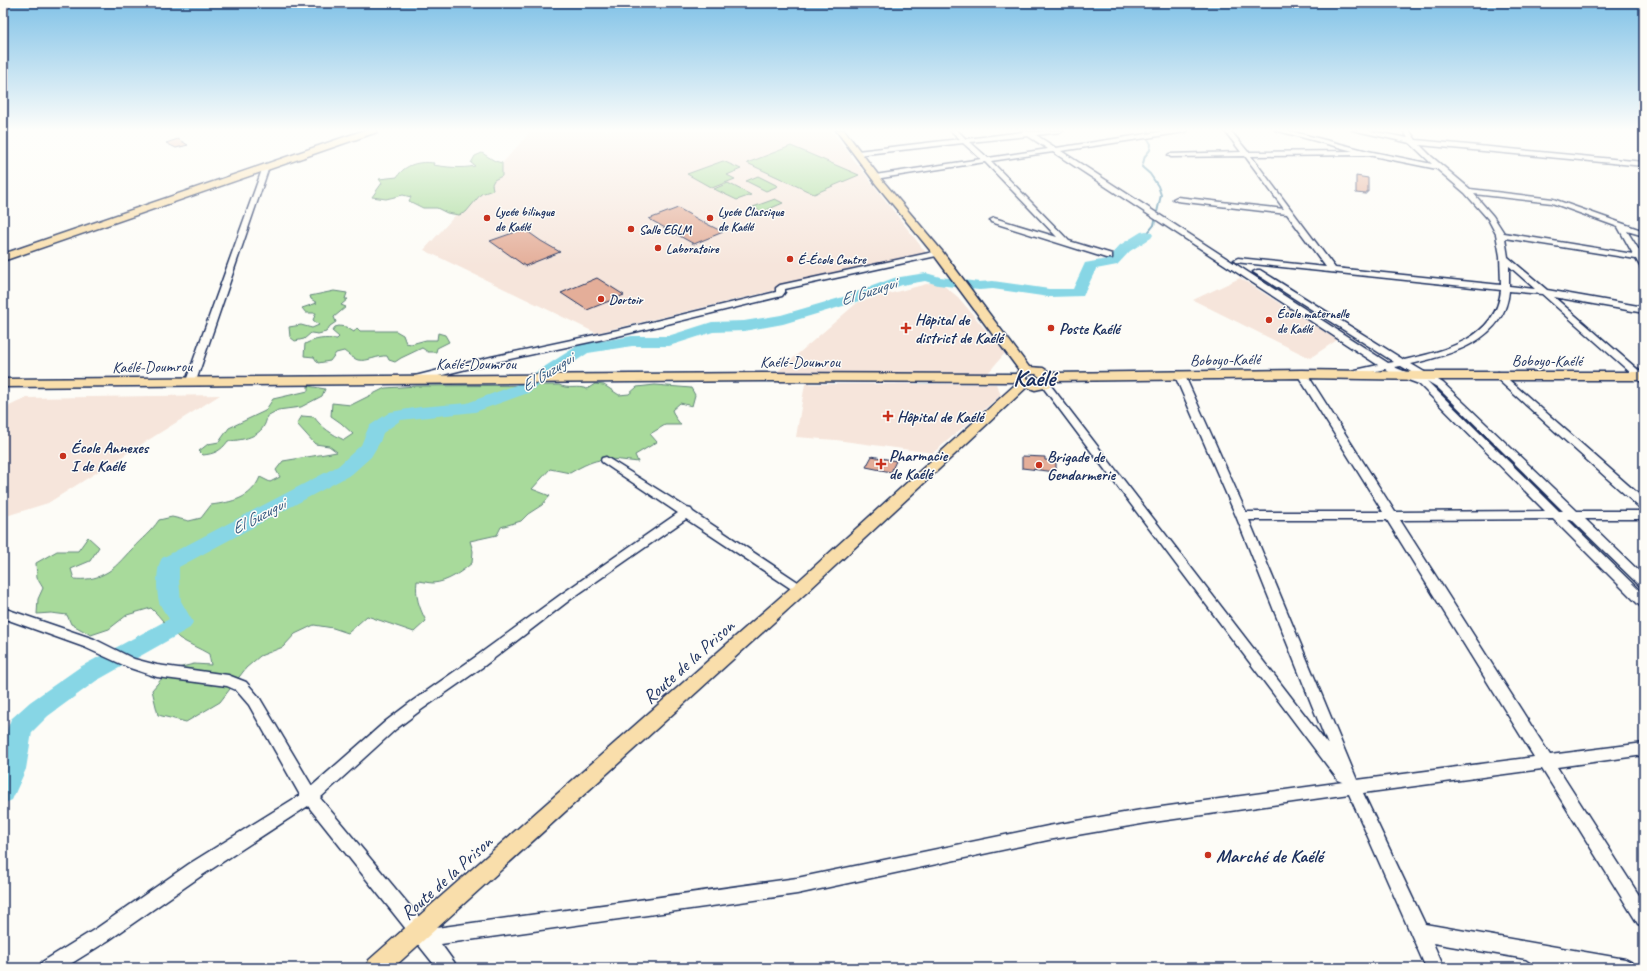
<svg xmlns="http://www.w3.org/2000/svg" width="1647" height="971" viewBox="0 0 1647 971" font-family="Caveat,sans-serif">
	<rect width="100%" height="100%" fill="#fdfcf7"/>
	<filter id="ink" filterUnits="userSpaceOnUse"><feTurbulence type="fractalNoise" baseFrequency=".025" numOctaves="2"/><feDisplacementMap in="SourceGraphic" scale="8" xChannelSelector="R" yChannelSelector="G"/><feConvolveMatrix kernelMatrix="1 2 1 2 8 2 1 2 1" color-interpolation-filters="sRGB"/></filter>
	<g filter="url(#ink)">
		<path fill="#f6e5db" d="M532,130h299l96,124 -331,79 -172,-83z
			M1240,278l97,62 -27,18 -117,-58z
			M938,281l20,16 47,56 -17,20 -211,-1 81,-70z
			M805,384h191l5,11 -68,58 -97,-13 -40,-3z
			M220,395l-172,108 -45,14v-108l23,-11z"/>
		<path fill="#a8da9b" stroke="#62847c" d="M791,146l68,29 -45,19 -67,-31z
			M482,153l13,8 7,2v13l-8,4 -2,4 1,6 -12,4 -15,18 -7,3 -12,-2 -10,-5h-14l-14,-7 2,-4 -8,-2 -17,4 -14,-2 10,-14 -3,-4 18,-2c8,-13 23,-16 37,-14l-1,2c13,2 28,4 42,1l-4,-3 4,-7z
			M723,161l18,8 -14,6 8,4 -23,9 -25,-14z
			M758,176l20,10 -12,5 -20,-10z
			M728,183l23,12 -14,5 -23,-11z
			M775,199l8,4 -21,9 -9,-5z
			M334,291l13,2 -2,6h3l-7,6 5,2 -12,10 2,5 -6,4 -4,6 -8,2 -7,-1 -7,6 -9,2 -5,-4 -1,-10 12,-2 11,3 7,-3 -6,-5 3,-7h-10l-4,-5 15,-5 -6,-4 -1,-3z
			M339,326l7,1 8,5 3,-4 3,3h36l7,4 3,8 5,1 15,-4h11l1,-7 7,2 4,7 -12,6 -1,4h-8l-6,-4 -21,10 -6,4 -6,-2 -2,-4c-9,-1 -19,6 -29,4 -4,-1 -10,-6 -14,-9l-8,2 -6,8 -12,2 -4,-6 -10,-1 1,-12c11,-6 20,-6 32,-5l2,-2 -7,-6 3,-4z
			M595,384l9,1 15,10 10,-1 8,-7 18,-2 36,3 4,7 -3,11 -12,-3 -8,7 3,7 6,8h-16l-15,9 7,8 -22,13 3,7c-33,-4 -39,-6 -68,11l-20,-4 -18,20 18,7 -8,9 -14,9 -7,7 -20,6 -4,8 -27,6 3,10 -1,12c-11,9 -24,19 -39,20 -5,0 -11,-2 -16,-2 -2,15 2,26 9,40l-12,11 -47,-16 -19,17 -15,-5 -19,-3 -19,9 -12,13 -23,9 -14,12 -26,34 -34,20 -28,-7 -6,-25 17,-20 25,-6 17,1 -2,-11c-10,-6 -21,-10 -30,-16 -11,-9 -18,-21 -28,-30l-24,7 -18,14 -18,6 -20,-11 -4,-9 -16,-2 -14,1 1,-15 5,-11 -6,-10 -1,-15 21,-12h21l10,-14 11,10 -9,14 -19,8 3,10c10,1 21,0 30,-5 11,-5 19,-16 28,-25 10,-11 18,-16 27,-29l13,-3 17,4 12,-3 10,-13c21,-3 40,-6 49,-28l10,5 10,-5 -4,-7 7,-9 54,-9 -8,-6 -14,-2 -18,-20 5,-8 12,1c8,11 18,17 30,23l9,-6 -12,-11 -10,-7 1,-13 19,2 34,-17 32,-2 142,-1c10,5 18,0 28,4z
			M308,386l17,3 -3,7 -21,11 -23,3 -11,6c-2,20 -22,24 -39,25 -7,10 -14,13 -25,14l-4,-4 9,-7 11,-2 10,-14 36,-17 8,-12 35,-8z"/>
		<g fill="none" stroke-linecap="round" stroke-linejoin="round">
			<path stroke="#5c93af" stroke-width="2" d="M1146,235l8,-10 7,-30 -3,-9 -8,-12 -8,-7 3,-11 5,-6 1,-6 -3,-5v-9"/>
			<path fill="#87d6e5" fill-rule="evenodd" d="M1146,231l5,1 2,3 -2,3 -21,13 -13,14 -21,4 -13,27 -34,1 -56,-8 -14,1 -41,-5 -13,-4 -23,4 -49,18 -70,21 -39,7 -31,1 -44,14h-37l-44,7 -60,40 -53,19 -74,8 -18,13 -3,9 -9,15 -19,17 -173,93v13l2,21 12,21 -3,6 -94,53 -48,35 -16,16 -6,37 -14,31 -9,4v-50l5,-27 3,-8 19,-17 50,-35 89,-48c-3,-5 -8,-11 -10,-17 -3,-11 -3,-35 3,-44l176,-92 23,-21 8,-19 21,-14 30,-5 47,-4 49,-18 61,-39 6,-2 49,-8h36l44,-14 32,-1 37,-6 62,-18 51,-19 32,-5 14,4 39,5 14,-1 56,8h24l12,-26 22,-4 13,-14 21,-13z"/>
		</g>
		<path fill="#e4ae99" stroke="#1b2f5e" d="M178,139l10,6 -12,3 -10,-5z
			M1356,176l12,2v14h-2v2l-10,-1z
			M678,208l23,13 22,11 -29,12 -45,-25z
			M524,229l17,12 19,11 -35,14 -35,-25z
			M597,278l27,17 -37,15 -26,-17z
			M872,456l24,5 -5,11 -25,-5z
			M1022,456l23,1v3l11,1v11l-34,-4z"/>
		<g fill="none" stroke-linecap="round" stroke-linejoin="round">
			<g stroke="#1b2f5e" stroke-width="3">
				<path id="minor" d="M950,130h7l9,9 57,-7 -2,-2 10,2 33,-2 -3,2 -25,3 20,13 116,-18h16l-3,2 -124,19 327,212 6,-1 -141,-90 4,-2h3l144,90c40,-9 92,-21 97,-70l-266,-28 -1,-2 4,-2 88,9 -39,-53 -110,-13 -4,-2 4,-2 107,12 -39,-53 -74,1 -3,-2 1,-1 72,-2 -17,-22h6l18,22 105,-1 -78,-21h11l82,21 64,13 -22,-21 -58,-13h13l43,8 -5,-8h6l7,10 228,22v4l-224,-21 12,12 38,32 83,10 91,32v5l-17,-5 15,24 2,1v12h-3l-5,-9 -131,-21 3,19 39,33 97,17v6l-90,-16 90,78v8l-3,-1 -99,-88 -33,-3c-4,49 -58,64 -98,73l32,19 134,128h67v8h-59l59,57v12l-4,-2 -69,-67h-4l77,76v13l-4,-2 -87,-87 -153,1 150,235 94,-12v12l-87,12 87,136v23l-6,-2 -96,-155 -179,24 62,131 200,35 6,3 3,6h-58l-10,-2 1,2h-27l-14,-9 -93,-16 11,25h-18l-77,-174 -202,29 -99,17 -251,54 -356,50 13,18 3,6h-20l-129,-162 -107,70 -92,64 -45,28h-25l3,-6 55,-34 92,-64 111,-69 -51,-90 -13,-15 -9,-4 -70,-9 -27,-9 -46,-21 -81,-29v-10l91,31 40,20 23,6 71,10 18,7 13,15 53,89 74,-65 25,-19 63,-44 89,-65 115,-80 -76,-51 -1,-2 1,-2 4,-1 81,51 4,1 2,3 111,74 2,3 -2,3 -4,2 -4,-2 -110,-73 -115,80 -87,67 -63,44 -25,19 -76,69 109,131 368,-51 251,-52 99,-17 196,-27 -5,-2 -296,-394 -2,-2 2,-2h6l280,363 -92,-229 -61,-140 2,-2h6l2,2 61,136h137l-86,-138 5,-3 5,3 88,138 150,-1 -126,-127 -27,-10 -7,-5 -40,9 -3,-1 -2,-2 2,-2 36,-8 -325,-213 -62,9 78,80 43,13v4h-6l-115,-36 -1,-2 4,-2 63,19 -72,-75 -110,17 -3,-2 3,-2 106,-16 -18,-16 -106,12 -3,-2 3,-2 103,-12zM1028,136l20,13 -60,9 -18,-16zM1368,155l69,14 28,24 23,26 8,15 4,22 1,29 -166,-17 -84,-112zM1474,194l78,9 66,24 15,27 -129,-21 -11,-17zM1509,266l26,23 -26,-3zM1401,366l22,13 -29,-12zM1427,381l10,6 126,124h-4zM1249,520h138l147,237 -177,23z
					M266,165l3,2 -73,214 -5,3 -3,-1 -2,-2 77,-214z
					M938,251l4,2 -1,2 -156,34v3l-3,4 -164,40 -127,27 -77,19 -5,-3 2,-2 80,-20 127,-27 158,-38v-4l4,-3z
					M1498,372l3,1 143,126v10l-4,-1 -145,-131 -2,-2z"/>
			</g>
			<g stroke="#1b2f5e" stroke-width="3">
				<path id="major" d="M836,130h8l38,50 60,71 87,116 14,1 8,5 251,-3 124,2h218v8h-218l-124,-2 -249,3 -4,6 -14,3 -8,-3 -221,206 -413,375h-27l3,-8 425,-375 223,-202 -1,-1 -254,-1 -759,6v-8l759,-6 254,1 3,-4 -85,-115 -58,-71zM1029,374h7l6,5 -1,2 -5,1 -10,-4z"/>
			</g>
			<g stroke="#1b2f5e" stroke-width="3">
				<path id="highway" d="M365,130h13l-1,2 -374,129v-7z"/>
			</g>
			<use href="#minor" fill="#fdfcf7" fill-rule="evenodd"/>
			<use href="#major" fill="#f9deab" fill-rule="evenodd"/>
			<use href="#highway" fill="#f9deab" fill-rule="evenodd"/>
		</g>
	</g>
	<linearGradient id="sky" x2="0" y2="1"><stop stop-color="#81c2e7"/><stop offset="0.49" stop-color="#fefefb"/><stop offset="1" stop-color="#fefefb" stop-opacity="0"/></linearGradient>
	<rect width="1647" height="266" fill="url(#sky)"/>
	<g fill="#c8321e" stroke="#fdfcf7" stroke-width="1.5">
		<circle cx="487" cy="218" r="4"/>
		<circle cx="710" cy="218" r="4"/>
		<circle cx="631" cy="229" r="4"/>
		<circle cx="658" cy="248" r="4"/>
		<circle cx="790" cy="259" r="4"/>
		<circle cx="601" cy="299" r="4"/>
		<circle cx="1269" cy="320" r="4"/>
		<path d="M904 322h4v4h4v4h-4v4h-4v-4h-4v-4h4z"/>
		<circle cx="1051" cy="328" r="4"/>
		<path d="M886 410h4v4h4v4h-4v4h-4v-4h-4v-4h4z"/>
		<circle cx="63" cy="456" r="4"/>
		<path d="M879 458h4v4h4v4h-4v4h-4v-4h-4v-4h4z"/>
		<circle cx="1039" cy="465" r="4"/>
		<circle cx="1208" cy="855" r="4"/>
	</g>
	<g text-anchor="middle" stroke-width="3" stroke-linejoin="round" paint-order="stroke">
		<g font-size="13" font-weight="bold" fill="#1b2f5e" stroke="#fdfcf7" text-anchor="start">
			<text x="495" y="216">Lycée bilingue<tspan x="495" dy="15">de Kaélé</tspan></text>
			<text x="718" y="216">Lycée Classique<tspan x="718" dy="15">de Kaélé</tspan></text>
			<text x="639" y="234">Salle EGLM</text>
			<text x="666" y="253">Laboratoire</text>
			<text x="798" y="264">É-École Centre</text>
			<text x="609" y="304">Dortoir</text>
			<text x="1277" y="318">École maternelle<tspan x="1277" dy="15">de Kaélé</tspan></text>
		</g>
		<g font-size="16" font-weight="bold" fill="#1b2f5e" stroke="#fdfcf7" text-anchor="start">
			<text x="915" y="325">Hôpital de<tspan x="915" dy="18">district de Kaélé</tspan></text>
			<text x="1059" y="334">Poste Kaélé</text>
			<text x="897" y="422">Hôpital de Kaélé</text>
			<text x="71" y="453">École Annexes<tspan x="71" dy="18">I de Kaélé</tspan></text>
			<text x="889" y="461">Pharmacie<tspan x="889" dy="18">de Kaélé</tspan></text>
			<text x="1047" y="462">Brigade de<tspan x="1047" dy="18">Gendarmerie</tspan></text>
		</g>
		<g font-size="16" fill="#1b2f5e" stroke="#fdfcf7">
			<text transform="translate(1225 359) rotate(-1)" y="6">Boboyo-Kaélé</text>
			<text x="1547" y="366">Boboyo-Kaélé</text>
			<text x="800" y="367">Kaélé-Doumrou</text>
			<text x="476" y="369">Kaélé-Doumrou</text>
			<text transform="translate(152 366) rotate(-1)" y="6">Kaélé-Doumrou</text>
		</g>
		<g font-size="17" font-style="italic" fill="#365980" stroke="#fdfcf7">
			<text transform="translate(868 291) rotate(-18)" y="6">El Guzugui</text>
			<text transform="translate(547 372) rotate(-32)" y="6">El Guzugui</text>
			<text transform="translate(258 516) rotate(-28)" y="6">El Guzugui</text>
		</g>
		<g font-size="19" fill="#1b2f5e" stroke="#fdfcf7">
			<text transform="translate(688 661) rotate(-42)" y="7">Route de la Prison</text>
			<text transform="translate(446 877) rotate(-42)" y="7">Route de la Prison</text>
		</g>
		<g font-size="19" font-weight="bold" fill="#1b2f5e" stroke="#fdfcf7" text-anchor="start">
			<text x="1216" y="862">Marché de Kaélé</text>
		</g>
		<g font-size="24" font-weight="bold" fill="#1b2f5e" stroke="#fdfcf7">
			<text x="1034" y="386">Kaélé</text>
		</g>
	</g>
	<rect width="1647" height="971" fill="none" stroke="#fdfcf7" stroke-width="16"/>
	<rect x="8" y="8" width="1631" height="955" fill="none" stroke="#1b2f5e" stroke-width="1.5" filter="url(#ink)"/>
</svg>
